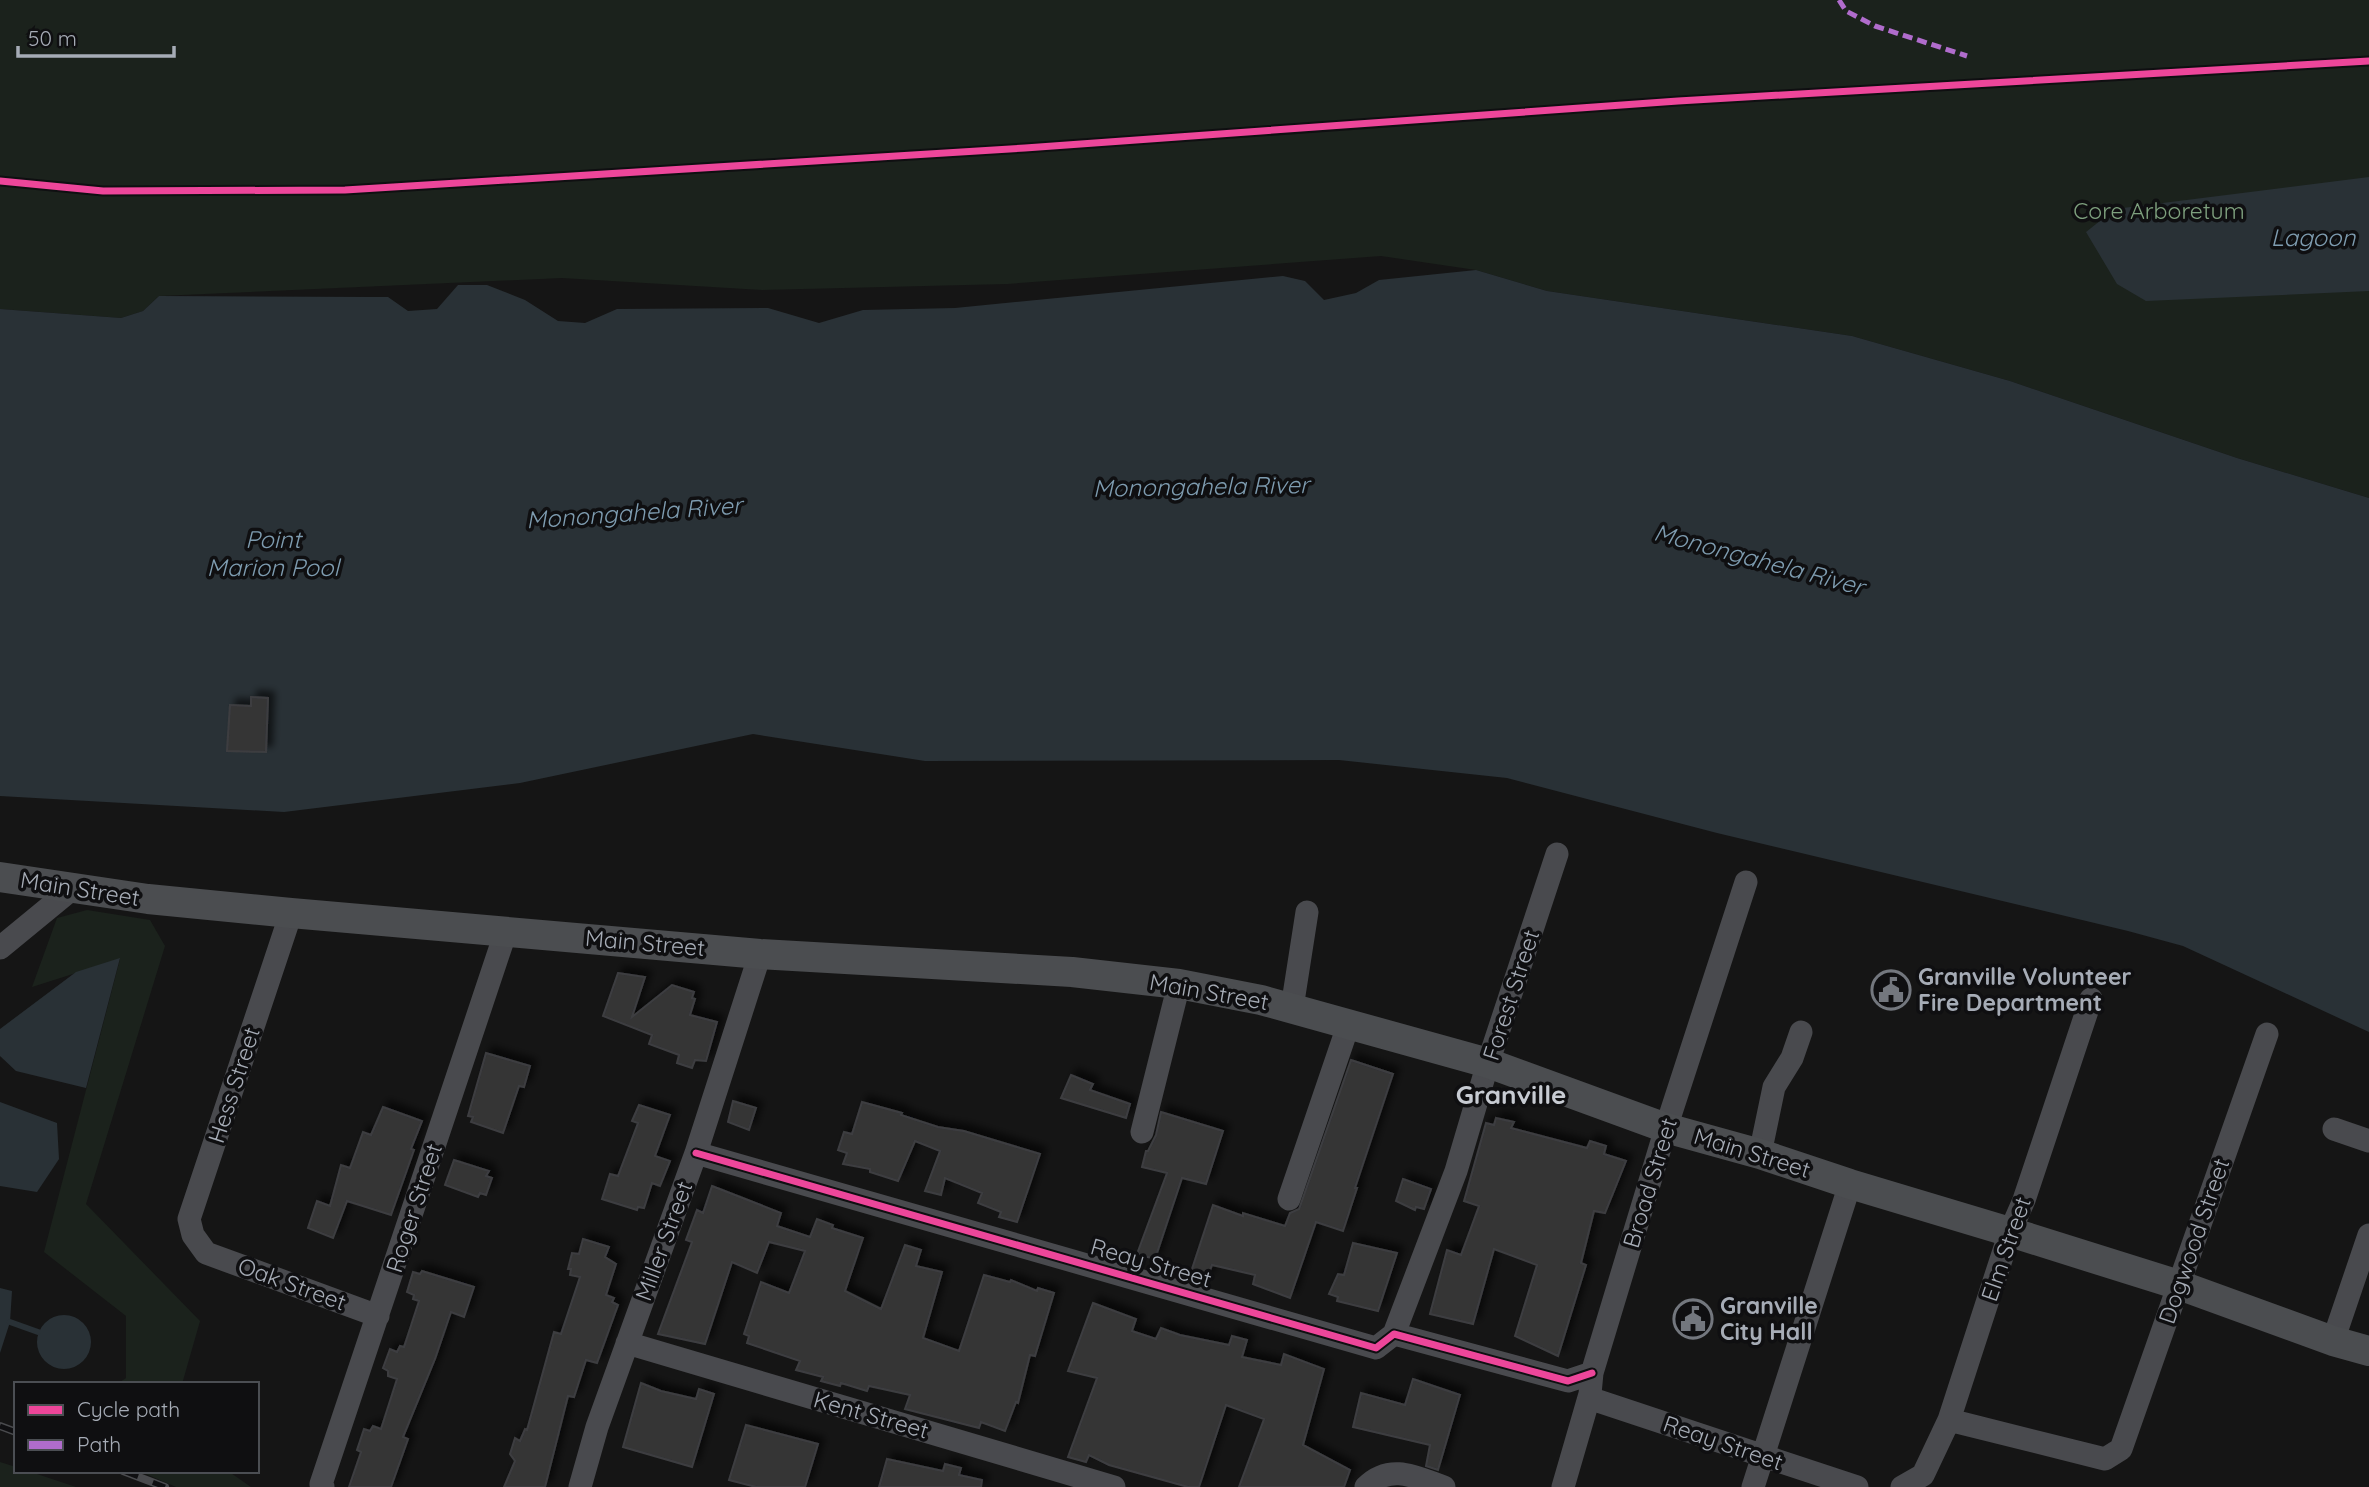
<svg xmlns="http://www.w3.org/2000/svg" width="2369" height="1487" viewBox="0 0 2369 1487" font-family="Quicksand,sans-serif">
	<defs>
		<filter id="shadow"><feDropShadow dx="6" dy="-6" stdDeviation="3.5" flood-color="#0009"/></filter>
	</defs>
	<rect width="100%" height="100%" fill="#151515"/>
	<path fill="#1b221c" d="M0,0h2369v498l-132,-40 -227,-77 -158,-45 -305,-45 -71,-21 -95,-14 -374,28 -245,6 -200,-12 -403,18 -16,15 -22,7 -121,-9z
		M87,910l63,10 15,26 -79,258 114,117 -18,63h-65l9,-6v-62l-82,-64 76,-293 -88,28 25,-69z
		M0,1462l16,5v4h12l48,16h-76z
		M139,1471h89l23,16h-75z"/>
	<path fill="#293136" d="M2369,177v114l-223,10 -29,-17 -31,-52 29,-23z
		M1476,270l71,21 305,45 158,45 227,77 132,40v534l-186,-86 -55,-15 -411,-98 -210,-55 -168,-18 -414,1 -172,-27 -233,49 -236,29 -284,-16v-487l121,9 22,-7 16,-15 213,1h16l20,14 29,-2 21,-24h29l38,15 33,21 27,2 32,-14 151,-1 51,15 44,-13 92,-2 328,-32 22,5 19,19 32,-7 23,-13z
		M120,958l-34,130 -70,-17 -16,-15v-27l76,-57z
		M0,1102l57,21 2,36 -22,33 -37,-6z
		M0,1288l12,3 -2,31 -10,31z
		M37 1342a27 27 0 1 1 54 0a27 27 0 1 1-54 0Z"/>
	<g fill="none" stroke-linecap="round" stroke-linejoin="round">
		<path stroke="#293136" stroke-width="6" d="M10,1322l28,10"/>
	</g>
	<path fill="#343436" stroke="#3d3e41" stroke-width="2" filter="url(#shadow)" d="M251,697l17,1 -2,54 -39,-1 3,-46 21,1z
		M618,973l27,4 -13,40 40,-32 22,7 -2,6 3,1 -5,16 27,7 -11,39 -11,-1 -3,8 -15,-5 2,-8 -30,-11 3,-9 -49,-19z
		M486,1053l44,13 -6,21 -5,-1 -16,47 -32,-11 2,-5 -5,-1z
		M1351,1060l42,14 -38,114h2l-14,43 -27,-9 -26,76 -37,-14 2,-9 -43,-10 -5,14 -16,-7 22,-67 30,11v-3l42,13 5,-13 9,-4z
		M1071,1075l22,9 -3,6 40,14 -4,14 -65,-20z
		M733,1101l23,7 -7,22 -21,-8z
		M862,1102l40,11 -1,2 37,12 26,4 76,23 -23,68 -18,-5 2,-5 -23,-9 4,-10 -37,-15 -4,17 -16,-4 15,-40 -25,-10 -17,40 -28,-9v-3l-27,-5 4,-11 -9,-3 6,-18 8,2z
		M639,1105l31,10 -15,41 15,5 -10,25 -8,-3 -8,25 -6,-1 -1,3 -35,-11 8,-25 8,2 20,-53 -6,-2z
		M383,1107l39,14 -11,28 3,1 -23,65 -44,-14 -14,37 -25,-10 9,-27 13,5 11,-41 9,3 13,-36 8,3z
		M1161,1112l62,19 -17,53 -24,-6 -27,81 -18,-5 30,-81 -25,-6 4,-16h2l8,-16z
		M1496,1118l18,4 -3,6 76,20 3,-7 16,5 -2,8 22,7 -21,52 -11,-2 -13,52 5,2 -28,91 -43,-20 22,-71 -43,-16 -21,75 -43,-10 17,-64 14,5 18,-49 -15,-5 22,-78 8,2z
		M454,1160l35,11 -3,5 6,2 -6,17 -6,-2 -2,4 -33,-12z
		M1403,1179l28,10 -7,20 -8,-2 -1,3 -19,-9z
		M712,1186l69,27 -4,13 33,11 7,-18 16,6 -1,3 31,10 -18,53 36,18 24,-64 16,5 -5,16 26,6 -19,66 36,13 25,-76 26,7 1,-2 26,11 1,-3 16,5 -19,63 -5,-1 -12,48 -2,-1 -11,29 -24,-9 -2,6 -74,-19 5,-14 -41,-9 -2,5 -26,-8 -1,3 -19,-5 2,-4 -27,-7 4,-9 -53,-18 2,-7 -5,-2 17,-52 28,11 16,-42 -36,-9 -12,31 -25,-11 -27,82 -47,-10 34,-92 -6,-2 11,-30 6,3z
		M583,1239l26,8 -4,10 11,7 -10,31 8,3 -2,4 6,3 -21,58 -11,-3 -12,37 -6,-1 -23,91h-41l11,-26 -5,-7 5,-16 5,3 5,-12 2,1 27,-98 7,2 19,-57 -10,-2 1,-6h-3l4,-16 7,1z
		M1353,1243l44,10 -19,58 -41,-10 1,-4 -9,-3 9,-20 6,1z
		M422,1271l52,16 -10,30 -13,-5 -16,47 -32,78 5,2 -17,48h-42l12,-35 -4,-2 7,-21 6,2 3,-5 8,3 16,-50 -9,-3v-5l-5,-3 7,-19 7,3 3,-6 4,1 15,-46 -6,-2 1,-4 -7,-3 6,-20 7,2z
		M1093,1303l43,16 -4,12 24,8 5,-11 19,7 49,10 3,-9 15,4 -5,17 39,8 3,-11 40,15 -21,76 47,25 -6,17h-105l25,-68 -38,-14 -27,82h-11l-79,-22 -20,-10 -3,7 -18,-5 29,-79 -29,-7z
		M1413,1379l47,16 -22,75 -12,-4 4,-21 -77,-18 8,-34 44,12z
		M641,1383l20,8 35,8 3,-10 15,5 -22,73 -69,-20z
		M746,1425l72,19 -13,43h-49l-27,-7z
		M887,1459l56,12 2,-7 16,4 -2,7 23,5 -1,7h-102z"/>
	<g fill="none" stroke-linecap="round" stroke-linejoin="round">
		<path stroke="#494a4e" stroke-width="23" d="M291,913l-102,306 4,16 13,18 172,63
			M0,948l73,-60
			M1292,1008l15,-96
			M2334,1129l35,12
			M1142,1132l37,-148
			M696,1153l680,195 18,-14 174,47 24,-8
			M1760,1154l14,-67 18,-29 9,-26
			M1289,1199l60,-176
			M1394,1334l62,-163 32,-108 69,-209
			M2333,1341l36,-106
			M627,1343l487,144
			M1589,1398l268,89
			M1949,1420l156,39 16,-10 146,-415
			M323,1487l-2,-3 185,-553
			M580,1487l17,-60 99,-274 64,-199
			M1366,1487c24,-24 50,-10 78,0
			M1563,1487l27,-93 2,-21 74,-245 80,-246
			M1753,1487l97,-303
			M1902,1487l21,-12 26,-55 61,-188 14,-32 67,-201"/>
		<path stroke="#4b4d50" stroke-width="30" d="M0,877l148,22 143,14 469,41 312,18 107,12 82,16 227,63 178,65 94,26 90,30 160,48 169,53 154,56 36,10"/>
		<g stroke="#494a4d" stroke-width="8">
			<path id="rail" d="M0,1426l16,6
				M123,1471l42,16"/>
		</g>
		<use href="#rail" stroke="#0f0f11" stroke-width="5" stroke-dasharray="16" stroke-linecap="butt"/>
		<path stroke="#b06ccc" stroke-width="5" stroke-dasharray="10 5" stroke-linecap="butt" d="M1839,0l7,11 29,15 92,30"/>
		<g stroke="#0f0f11" stroke-width="11">
			<path id="cycleway" d="M0,181l103,10 242,-1 680,-42 653,-47 691,-40
				M696,1153l680,195 18,-14 174,47 24,-8"/>
		</g>
		<use href="#cycleway" stroke="#ed469a" stroke-width="7"/>
	</g>
	<defs>
		<g id="civic-ring" transform="scale(2.0125)"><circle r="9.5" fill="#0f0f11" stroke="#73777e" stroke-width="1.5"/><path d="M-.6-6.5H3V-4.5H.6V-3L4-1V1h2V6H-6V1h2V-1L-.6-3ZM-1.2 2.5V6h2.4V2.5Z" fill="#73777e"/></g>
	</defs>
	<g fill-rule="evenodd">
		<use href="#civic-ring" x="1891" y="990"/>
		<use href="#civic-ring" x="1693" y="1319"/>
	</g>
	<g text-anchor="middle" stroke-width="7" stroke-linejoin="round" paint-order="stroke">
		<g font-size="23" fill="#7ea07e" stroke="#0f0f11">
			<text x="2159" y="219">Core Arboretum</text>
		</g>
		<g font-size="23" fill="#a6acb6" stroke="#0f0f11">
			<text transform="translate(80 889) rotate(9)" y="8">Main Street</text>
			<text transform="translate(645 943) rotate(5)" y="8">Main Street</text>
			<text transform="translate(1209 992) rotate(10)" y="8">Main Street</text>
			<text transform="translate(1511 995) rotate(-72)" y="8">Forest Street</text>
			<text transform="translate(234 1085) rotate(-72)" y="8">Hess Street</text>
			<text transform="translate(1752 1153) rotate(17)" y="8">Main Street</text>
			<text transform="translate(1650 1183) rotate(-73)" y="8">Broad Street</text>
			<text transform="translate(414 1208) rotate(-72)" y="8">Roger Street</text>
			<text transform="translate(664 1241) rotate(-70)" y="8">Miller Street</text>
			<text transform="translate(2194 1241) rotate(-71)" y="8">Dogwood Street</text>
			<text transform="translate(2006 1249) rotate(-71)" y="8">Elm Street</text>
			<text transform="translate(1151 1263) rotate(16)" y="8">Reay Street</text>
			<text transform="translate(292 1284) rotate(20)" y="8">Oak Street</text>
			<text transform="translate(871 1415) rotate(16)" y="8">Kent Street</text>
			<text transform="translate(1723 1443) rotate(19)" y="8">Reay Street</text>
		</g>
		<g font-size="23" font-weight="bold" fill="#a6acb6" stroke="#0f0f11" text-anchor="start">
			<text x="1918" y="985">Granville Volunteer<tspan x="1918" dy="26">Fire Department</tspan></text>
			<text x="1720" y="1314">Granville<tspan x="1720" dy="26">City Hall</tspan></text>
		</g>
		<g font-size="24" font-style="italic" fill="#7e9cb0" stroke="#0f0f11">
			<text x="2313" y="246">Lagoon</text>
			<text transform="translate(1201 487) rotate(-1)" y="8">Monongahela River</text>
			<text transform="translate(634 513) rotate(-4)" y="8">Monongahela River</text>
			<text x="273" y="548">Point<tspan x="273" dy="28">Marion Pool</tspan></text>
			<text transform="translate(1759 560) rotate(15)" y="8">Monongahela River</text>
		</g>
		<g font-size="26" font-weight="bold" fill="#c7cbd2" stroke="#0f0f11">
			<text x="1511" y="1104">Granville</text>
		</g>
	</g>
	<rect x="14" y="1382" width="245" height="91" fill="#0f0f11" stroke="#4b4e53" stroke-width="2"/>
	<rect x="28" y="1405" width="35" height="10" fill="#ed469a" stroke="#4b4e53" stroke-width="2"/>
	<text x="77" y="1417" font-size="21" fill="#a6acb6">Cycle path</text>
	<rect x="28" y="1440" width="35" height="10" fill="#b06ccc" stroke="#4b4e53" stroke-width="2"/>
	<text x="77" y="1452" font-size="21" fill="#a6acb6">Path</text>
	<path d="M18 46v10h156v-10" fill="none" stroke="#a6acb6" stroke-width="3.5"/>
	<text x="28" y="46" font-size="21" fill="#a6acb6" stroke="#0f0f11" stroke-width="5" paint-order="stroke">50 m</text>
</svg>
